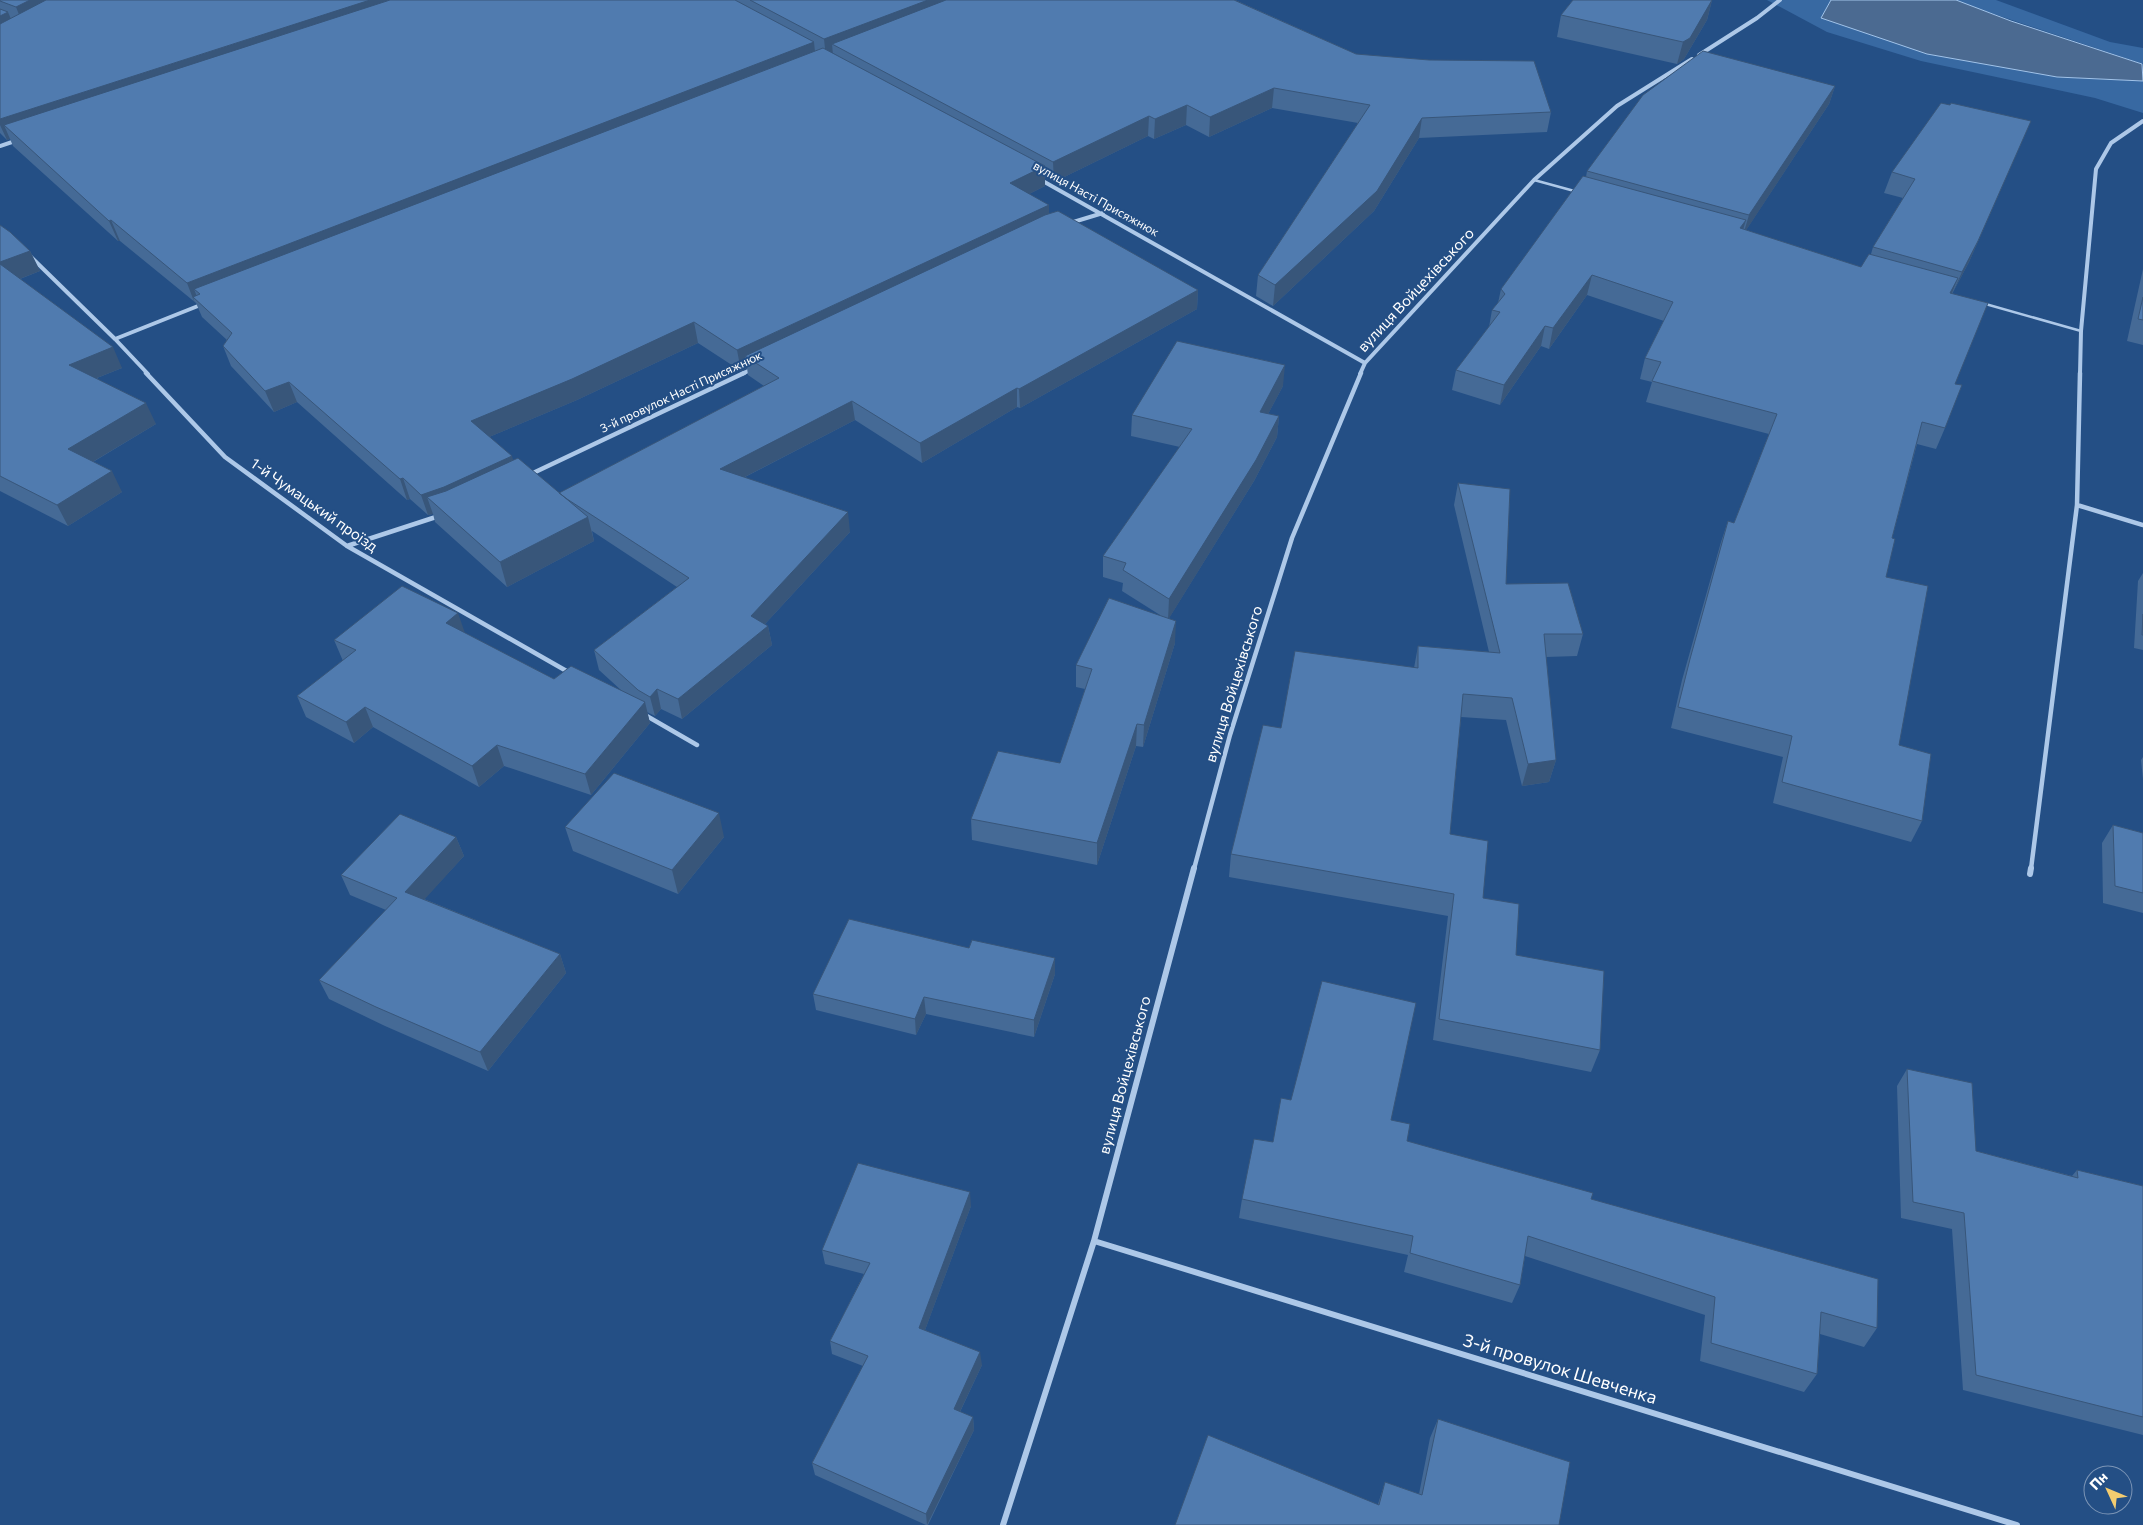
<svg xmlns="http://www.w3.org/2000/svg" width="2143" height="1525" viewBox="0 0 2143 1525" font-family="Commissioner,sans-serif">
	<rect width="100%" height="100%" fill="#244f85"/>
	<path fill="#3869a2" d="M1767,0h64l-9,18 235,59 86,4v32l-48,-15 -174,-37 -94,-29z
		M1952,0h44l114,42 33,6v16z"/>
	<path fill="#4b6a91" stroke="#a1c3e9" d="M1831,0h125l55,21 131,43 1,17 -86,-4 -130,-23 -106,-36z"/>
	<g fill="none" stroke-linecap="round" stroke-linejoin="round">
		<path stroke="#adc8e8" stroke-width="2.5" d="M1534,180l44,12
			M1982,303l99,28"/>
		<path stroke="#adc8e8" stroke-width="4" d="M1699,55l58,-37 23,-18
			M0,146l18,-6
			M1041,180l324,183
			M1070,223l33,-10
			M31,257l84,82 33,35
			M115,339l88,-35
			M742,374l12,-6
			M1360,374l5,-11 169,-183 83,-74 75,-47
			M2080,374l1,-43 15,-162 15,-26 32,-22"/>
		<path stroke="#adc8e8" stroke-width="4.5" d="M146,373l79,84 122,89 223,127
			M531,474l213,-101
			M2077,505l66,20
			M347,546l92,-30
			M645,715l52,30
			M1194,869l36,-134 62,-197 69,-165
			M2031,869l46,-364 3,-132"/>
		<path stroke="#adc8e8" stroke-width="6" d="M2030,874l1,-6
			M1094,1241l923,284
			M1003,1525l91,-284 100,-373"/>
	</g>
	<path fill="#456a96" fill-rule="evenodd" d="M0,0h1235l121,54 195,58 -4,20 -128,6 -45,73 -101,95 -17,-10 2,-21 100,-152 -86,-15 -63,29 -23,-12 -32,14 -6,-3 -94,46 -9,-5v9l-16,8 20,20 149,76 -1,19 -177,99 -3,-1 -95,56 -67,-43 -110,57 105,55 -85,92 3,2 4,19 -90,74 -21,-10 -6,7 -8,-4 3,11 -59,72 -87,-29 -25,21 -106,-60 -19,16 -48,-26 -9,-21 46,-35 -9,-21 131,-7 89,46 68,12 -23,-21 -5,-20 83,-63 -85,-56 2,10 -87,46 -72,-65 -2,-8 -5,1 -18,-16 -3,1 -110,-98 -23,10 -43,-46 -8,-20 4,-6 -25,-23 -6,-14 -76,-62h-2l-105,-95 -3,-7 -3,1 -7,-7zM698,343l43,28 6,-3 1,7 16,11 -205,107 -46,-33 -24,-23 88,-37z
		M1573,0h139l-5,20 -23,39 -7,5 -120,-27 4,-22z
		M1835,86l-6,18 -83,126 115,37 10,-13 2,-7 30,-49 -19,-5 8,-21 130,-31 -53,121 -17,32 3,90 -10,44 -9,21 -19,-5 -25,94 -6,39 13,168 23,76 -11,21 -138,-39 10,-46 -112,-29 11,-48 39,-138 7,-21 6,2 35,-89 -123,-32 6,-20 -12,-3 5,-21 19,-37 -77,-26 -38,54 -8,-3 -41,59 -48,-15 4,-20 33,-43 3,-17 6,-7 3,-14 85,-112 1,-6z
		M0,225l30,26 10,20 -20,8 102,89 -25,10 59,46 -63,38 29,30 -54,34 -68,-35z
		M2143,269v76l-16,-4z
		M1283,386l-15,28 11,2 -2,21 -23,44 -85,137 6,25 -32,104 -7,-1 -39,119 -125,-25 -1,-21 89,-56 25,-74 -9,-2v-22l84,-50 -38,-24 1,-8 -20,-6v-21l77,-109 -49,-11 1,-21z
		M1458,483l48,101 77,50 -6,22 -31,1 10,103 -7,22 -27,4 -16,-66 -45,-3 -11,117 33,64 33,57 84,95 -9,22 -158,-32 15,-124 -219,-39 2,-23 50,-126 133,-60 4,-22 71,6 -35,-147z
		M2143,573v77l-9,-2 4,-67z
		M2143,757v22l-2,-19z
		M2113,825l30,8v80l-40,-10 -1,-60z
		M565,827l159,10 -46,57 -105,-43z
		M456,837l8,19 -40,43 136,55 6,19 -78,98 -103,-45 -56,-27 -10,-19 67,-70 -36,-15 -9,-20z
		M969,948l86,10v16l-21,63 -108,-23 -10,21 -100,-25 -3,-16z
		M1907,1069l69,82 96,25 5,-6 66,16v249l-180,-45 -11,-161 -51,-11 -4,-132z
		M1391,1120l16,21 184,58 286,129 -13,19 -44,-13 -3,40 -13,18 -104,-31 5,-46 -180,-59 -5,29 -8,18 -108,-31 4,-17 -169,-37 3,-19 31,-57z
		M971,1206l-46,124 57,35 -22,47 13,5 1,13 -46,95h-2l-111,-50 -3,-12 51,-97 -31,-12 -2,-13 34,-67 -39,-10 -3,-14z
		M1438,1419l121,106h-384l203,-21 7,-22 34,12 11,-56z"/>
	<path fill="#38567a" d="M30,0h44l-50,27 -8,-20z
		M370,0h64l-430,125 6,14 -3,1 -7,-15v-6z
		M928,0h52l-148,44 1,11 -7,3 -2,-19z
		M1712,0l-5,20 -23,39 -7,5 6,-22z
		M8,12l8,19 -16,9v-24z
		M814,42l2,20 -616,232 -6,-5 5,13 -6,-5 2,7 -8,-21z
		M1835,86l-6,18 -86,131 6,-20z
		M1274,88l-2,20 -63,29 1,-20z
		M1187,105l-1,20 -32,14 1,-20z
		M1149,116l-1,20 -94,46 -1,-20z
		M1422,118l-3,20 -45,73 -101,95 2,-21z
		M2031,121l-62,141 -16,30 9,-20z
		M1045,166v20l-34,17 -1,-20z
		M1049,205v20l-304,131 2,12 -6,3 -4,-21z
		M111,220l9,21h-2l-9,-20z
		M1746,220l-6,20v-12z
		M30,251l10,20 -31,12 -9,-17v-4z
		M1592,275l-5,20 -38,54 4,-21z
		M1958,278l-8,20v-5z
		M1198,290l-1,19 -177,99 -1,-19z
		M694,322l4,21 -121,57 -100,42 -6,-21z
		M1545,326l-4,20 -41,59 4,-20z
		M113,347l9,21 -43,17 -10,-20z
		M1285,365l-2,21 -25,47 2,-21z
		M289,382l8,20 -23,10 -9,-21z
		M1017,388v19l-95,56 -2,-20z
		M852,401l3,19 -132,68 -3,-19z
		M146,403l10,21 -77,46 -11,-21z
		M1279,416l-2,21 -23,44 -86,139 1,-21z
		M512,456l6,20 -91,21 6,17 -5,1 -7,-20z
		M112,471l10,21 -54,34 -11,-21z
		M403,478l7,21 -3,1 -7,-21z
		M848,512l2,20 -96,104 -3,-20z
		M588,517l6,24 -87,46 -7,-25z
		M458,613l7,20 -19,-10z
		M1176,621l-1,22 -32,104 1,-22z
		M768,626l4,19 -90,74 -4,-20z
		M657,689l4,20 -6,7 -5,-19z
		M645,702l5,21 -59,72 -6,-21z
		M365,707l8,20 -19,16 -8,-21z
		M1137,724l-1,22 -39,119v-22z
		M497,745l7,21 -25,21 -7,-21z
		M1556,760l-7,22 -27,4 6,-22z
		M719,813l5,24 -46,57 -6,-24z
		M456,837l8,19 -50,55 -9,-19z
		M560,954l6,19 -78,98 -8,-19z
		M1055,958v16l-21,63v-17z
		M924,997l2,17 -10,21 -1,-16z
		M970,1192l1,14 -50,135 -2,-13z
		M980,1352l2,13 -27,57 -1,-13z
		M973,1417l1,13 -47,95 -1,-11z"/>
	<path fill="#507baf" stroke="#38567a" d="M0,0h30l-14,7 -16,-6z
		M46,0h324l-370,119v-95z
		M390,0h345l79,42 -627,241 -76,-63 -2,1 -105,-96z
		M750,0h178l-104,39z
		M946,0h288l122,54 73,6 105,1 17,51 -129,6 -45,73 -102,94 -17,-10 112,-170 -96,-17 -64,29 -23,-12 -32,14 -6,-3 -96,46 -221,-118z
		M1573,0h139l-22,38 -7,4 -122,-27z
		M0,9l8,3 -8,4z
		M823,48l222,118 -35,17 39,22 -312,145 -43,-28 -122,57 -101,42 41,35 -68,31 -23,8 -18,-17 -3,1 -111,-97 -24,9 -42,-45 9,-13 -39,-36 7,-3 -6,-5z
		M1703,51l132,35 -86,129 -162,-44 56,-76z
		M1941,103l9,2 1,-2 80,18 -53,120 -16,31 -89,-25 42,-68 -23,-7z
		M1583,176l163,44 -6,8 121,39 8,-13 89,24 -8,15 38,10 -33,81 7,1 -17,43 -23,-6 -30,116 3,1 -9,38 42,9 -29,159 32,9 -9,67 -140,-39 10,-46 -114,-29 12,-48 38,-138 6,2 43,-109 -125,-33 9,-19 -16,-4 28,-56 -81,-27 -39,53 -8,-2 -41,59 -48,-15 44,-58 -8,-2 13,-16 -4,-5z
		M1058,211l140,79 -179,99 -2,-1 -97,55 -68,-42 -132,68 128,43 -97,104 17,10 -90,73 -21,-10 -7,8 -12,-7 -44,-40 95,-72 -122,-79 -8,-6 220,-115 -34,-22 300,-141z
		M0,225l10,7 20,19 -30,11z
		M0,264l113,83 -44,18 77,38 -78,46 44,22 -55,34 -57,-29z
		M2143,297v23l-5,-1z
		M1177,341l108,24 -25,47 19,4 -23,44 -87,139 -46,-29 3,-7 -23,-7 89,-127 -60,-14z
		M518,458l70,59 -88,45 -73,-65 19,-6z
		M1458,483l52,6 -4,95 62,-1 15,51h-39l12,126 -28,4 -16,-66 -49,-4 -13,140 38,7 -5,57 36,6 -3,51 88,16 -4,79 -161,-31 15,-125 -223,-40 32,-129 18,3 14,-77 123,17v-22l82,7z
		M402,586l56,27 -12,10 108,56 17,-13 74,36 -60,72 -88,-29 -25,21 -107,-59 -19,15 -49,-26 59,-46 -22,-10z
		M1109,598l67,23 -32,104 -7,-1 -40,119 -126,-24 27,-68 62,12 32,-94 -16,-4z
		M2143,614v21h-1z
		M614,773l105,40 -47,57 -107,-43z
		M400,814l56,23 -51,55 155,62 -80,98 -104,-45 -57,-27 78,-82 -56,-23z
		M2113,825l30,8v60l-28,-7z
		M849,919l120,29 3,-8 83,18 -21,62 -110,-23 -9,22 -102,-25z
		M1322,981l94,22 -25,117 19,4 -3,17 186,52 -2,6 287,80 -1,49 -56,-16 -4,62 -106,-31 4,-46 -187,-61 -8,49 -110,-32 3,-17 -171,-37 12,-60 19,3 8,-44 10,2z
		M1907,1069l65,14 4,68 102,27 -1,-8 66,16v231l-167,-42 -12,-162 -51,-11z
		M858,1163l112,29 -51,136 61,24 -26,57 19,8 -47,97 -114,-51 56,-107 -38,-15 40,-78 -48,-13z
		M1438,1419l132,43 -11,63h-384l33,-90 171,70 6,-23 37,13z"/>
	<g text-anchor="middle" stroke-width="4" stroke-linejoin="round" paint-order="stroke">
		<g font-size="12" fill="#fff" stroke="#244f85">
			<text transform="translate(1096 199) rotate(29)" y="4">вулиця Насті Присяжнюк</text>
			<text transform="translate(681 392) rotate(-25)" y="4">3-й провулок Насті Присяжнюк</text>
		</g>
		<g font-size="15" fill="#fff" stroke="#244f85">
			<text transform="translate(1416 290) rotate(-47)" y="5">вулиця Войцехівського</text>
			<text transform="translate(314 505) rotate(35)" y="5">1-й Чумацький проїзд</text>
			<text transform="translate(1234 684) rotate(-73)" y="5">вулиця Войцехівського</text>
			<text transform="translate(1125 1075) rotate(-75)" y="5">вулиця Войцехівського</text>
		</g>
		<g font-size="18" fill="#fff" stroke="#244f85">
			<text transform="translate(1560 1369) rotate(17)" y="6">3-й провулок Шевченка</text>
		</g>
	</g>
	<g transform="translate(2108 1490) rotate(314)"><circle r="24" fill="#244f85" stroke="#7c95b6"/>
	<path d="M0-4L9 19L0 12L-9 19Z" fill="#f3cc70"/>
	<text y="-8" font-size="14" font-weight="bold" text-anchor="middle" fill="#ffffff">Пн</text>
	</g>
</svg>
